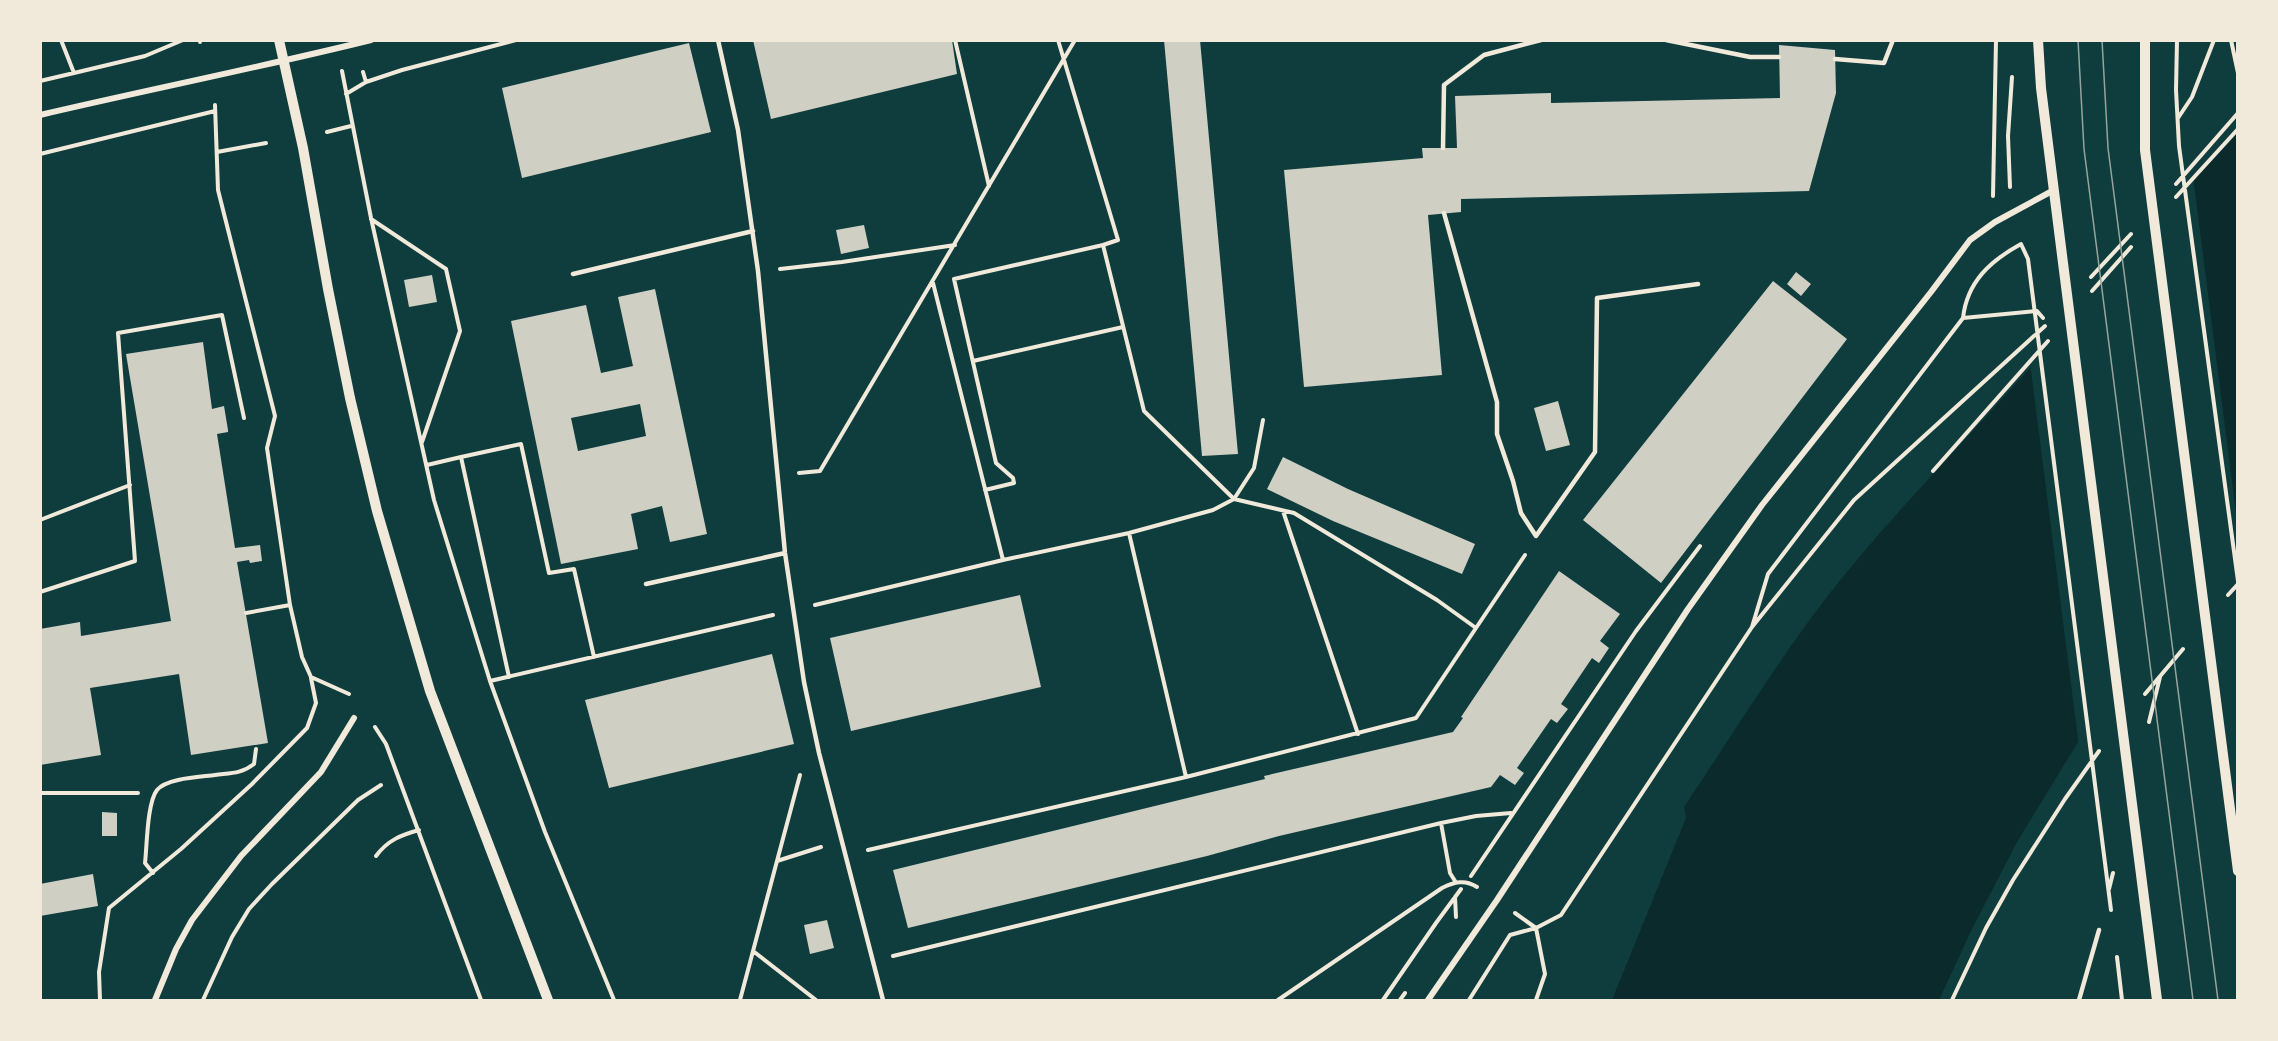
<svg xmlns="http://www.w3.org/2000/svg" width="2278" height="1041" viewBox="0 0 2278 1041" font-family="'Fira Sans Condensed',sans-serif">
	<rect width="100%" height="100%" fill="#0f3d3e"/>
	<path fill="#0a2a2b" d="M2237,134v410l-12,11 -147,187 -61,100 -46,89 -32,69h-327l74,-182 -2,-11c48,-71 93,-146 146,-214 59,-75 127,-143 190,-214 72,-82 142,-166 217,-245z"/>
	<path fill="#0f3d3e" d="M2193,176l44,345 1,27 -11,9 -148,190 -49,-384z"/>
	<path fill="#cfcfc3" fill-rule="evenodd" d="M753,40h199l5,34 -186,45z
		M1164,40h36l38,414 -36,2z
		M689,43l22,89 -189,46 -20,-90z
		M1779,45l56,5 1,43 -27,98 -348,8v13l-33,3 14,160 -138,12 -20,-217 139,-12 -1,-10h35l-2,-52 96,-3v10l229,-5z
		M864,225l5,23 -28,6 -5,-24z
		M1796,272l15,12 -10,12 -14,-12z
		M432,275l5,27 -28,5 -5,-27z
		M1773,281l74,58 -186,244 -78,-63z
		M655,289l52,245 -37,8 -8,-36 -31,8 7,35 -77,15 -50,-243 75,-16 15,68 32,-7 -15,-69zM640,404l6,32 -68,15 -7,-33z
		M203,342l9,67 12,-3 4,24v2l-11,2 18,114 25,-3 2,16 -12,2 -1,-3 -12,2 31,181 -77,12 -12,-81 -89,14 11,67 -61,10v-136l40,-7 1,14 90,-15 -45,-267z
		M1558,401l12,44 -24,6 -12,-43z
		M1283,457l65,32 127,55 -13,30 -129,-53 -66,-32z
		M1559,571l61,43 -20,27 9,7 -10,15 -7,-5 -31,46 7,5 -11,14 -6,-4 -34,49 7,5 -9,12 -15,-10 -9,12 -212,49 -72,20 -299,72 -15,-58 372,-91 -1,-3 189,-44 10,-14 -2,-1z
		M1020,595l21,92 -190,44 -21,-93z
		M772,654l22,90 -185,44 -24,-88z
		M102,812l15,1v23h-15z
		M93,874l5,32 -58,10v-32z
		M827,920l7,28 -24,6 -6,-29z"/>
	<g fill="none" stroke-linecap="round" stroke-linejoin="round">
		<path stroke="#f1e9da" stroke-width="4" d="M61,40l13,33 71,-17 38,-16
			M200,40v2
			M955,40l34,146
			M1058,40l60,200 -15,5 41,166 90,88 60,14 143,87 39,28 49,-73
			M2177,40l-1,50 3,56 59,435
			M2231,40l7,33
			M342,71l29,147 63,282 56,181 55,151 69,168
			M363,72l3,10
			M40,81l34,-8
			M346,94l20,-12 36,-12 114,-30
			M215,105l3,85 57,226 -8,32 23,157 12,52 9,20 38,17
			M2178,118l14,-21 22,-57
			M327,132l24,-6
			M217,152l49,-9
			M40,154l175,-43
			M2176,184l62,-71
			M2010,187l-2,-51 4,-59
			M1993,196l3,-156
			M2176,197l62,-68
			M371,219l75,50 14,62 -38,111
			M780,269l62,-7 113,-17
			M2091,277l40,-43
			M2092,291l39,-44
			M1963,318l74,-7 6,7
			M973,361l150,-34
			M461,457l60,-13 28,129 25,-4 20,88
			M427,465l34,-8 48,220
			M1933,471l115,-130
			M799,473l21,-2 255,-431
			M985,490l29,-7 -1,-5 -17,-15 -42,-184 149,-34
			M1283,511l75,223
			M40,520l90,-35
			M1129,533l57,244
			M1003,560l126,-27 84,-23 21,-11 20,-31 9,-48
			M40,592l95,-31 -17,-228 104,-18 22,103
			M2228,595l10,-11
			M815,605l188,-45 -70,-277
			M246,613l44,-8
			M1752,627l16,-53 195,-256c4,-36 27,-57 58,-74l7,15 83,651
			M490,681l283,-66
			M2145,694l38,-45
			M2149,722l11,-45
			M375,727l11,17 95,256
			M40,793h98
			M1441,823l9,50 5,8
			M868,850l318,-73 230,-59 60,-90
			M376,856c12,-16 25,-21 43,-26
			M777,861l23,-86
			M153,873l-8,-10c2,-17 2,-60 12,-73 10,-12 44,-13 58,-15 16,-2 26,-1 39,-11l2,-15
			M1471,876l165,-245 64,-85
			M2109,889l4,-16
			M1455,897l1,20
			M1515,913l21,15 9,46 -9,26
			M753,951l63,49
			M893,956l548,-133 35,-7 35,-3
			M2117,957l5,43
			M100,1000l-1,-28 10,-64 72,-59 71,-65 55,-56 9,-25 -5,-25
			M203,1000l29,-63 17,-28 23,-25 86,-84 23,-15
			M740,1000l37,-139 44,-14
			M1278,1000l164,-112c12,-6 23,-9 35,-1
			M1383,1000l53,-77 25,-34
			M1400,1000l5,-7
			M1469,1000l41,-65 26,-7 25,-13 191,-288 102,-127 191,-174
			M1952,1000l34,-72 27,-48 52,-81 34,-48"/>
		<path stroke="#f1e9da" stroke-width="4.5" d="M718,40l20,90 20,141 27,282 19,129 15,71 64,247
			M1666,40l84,17h29
			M1835,59l49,4 9,-23
			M1443,148l1,-63 40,-30 57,-15
			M1444,213l53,189v32l16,47 8,32 15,23 59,-84 2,-154 101,-14
			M573,274l180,-43
			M646,584l139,-31
			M2079,1000l20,-70"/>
		<path stroke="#f1e9da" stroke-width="6" d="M40,115c111,-26 222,-48 331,-75
			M155,1000l21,-51 16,-29 49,-64 80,-84 33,-54
			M1428,1000l69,-100 191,-291 74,-104 169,-213 39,-52 25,-18 59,-32"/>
		<path stroke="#f1e9da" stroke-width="10" d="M279,40l24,108 25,141 22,109 27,113 53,180 118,309
			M2038,40l3,48 21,167 95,745
			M2145,40v110l93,721"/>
		<path stroke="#97a49c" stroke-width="1.5" d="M2078,40l6,109 109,851
			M2102,40l6,108 110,852"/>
	</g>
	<rect width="2278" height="1041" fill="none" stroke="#f1e9da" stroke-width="84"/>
</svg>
